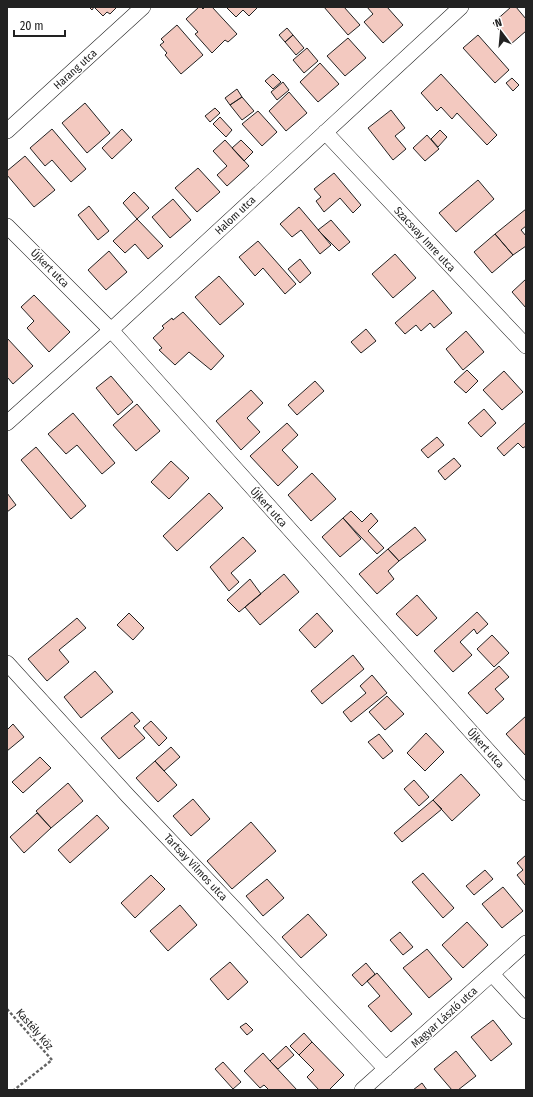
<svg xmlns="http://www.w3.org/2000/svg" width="533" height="1097" viewBox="0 0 533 1097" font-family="'Fira Sans Condensed',sans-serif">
	<rect width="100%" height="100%" fill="#fff"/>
	<path fill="#f3c9c0" stroke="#222" d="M89,7h28l-7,7 -3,-2 -4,4 -9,-9 -2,3z
		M199,7h2l2,2 2,-2h7l25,27 -9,8 -3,-2 -13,13 -17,-19 3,-2 -12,-13z
		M226,7h32l-9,9 -6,-6 -7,7z
		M324,7h20l16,18 -12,10z
		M367,7h20l16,18 -20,18 -19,-21 9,-8z
		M511,7h5l10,12v12l-15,13 -18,-21z
		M177,25l26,30 -22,19 -16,-19 2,-2 -7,-8 4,-3 -3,-3z
		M287,28l6,7 -8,7 -6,-7z
		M293,35l11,13 -8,7 -11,-13z
		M478,35l31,35 -14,13 -32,-35z
		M348,38l18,20 -21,18 -18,-20z
		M307,48l11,13 -14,12 -11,-13z
		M320,63l19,21 -21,18 -18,-20z
		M273,74l8,8 -8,7 -8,-8z
		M441,74l56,61 -10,10 -30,-32 -5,6 -11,-12 -4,4 -16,-18z
		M512,78l7,7 -6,6 -7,-8z
		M283,82l6,8 -12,10 -6,-8z
		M237,89l5,8 -12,8 -5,-7z
		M289,92l18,21 -21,18 -17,-20z
		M242,97l12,14 -12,9 -12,-15z
		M85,103l25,30 -23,20 -25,-30z
		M215,108l5,5 -10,9 -5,-6z
		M391,110l14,18 -10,8 11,13 -13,11 -25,-32z
		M258,111l19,21 -15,14 -20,-22z
		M220,117l12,13 -6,7 -13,-13z
		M52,129l34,40 -15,13 -19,-22 -7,6 -15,-18z
		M122,129l10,11 -20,19 -10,-11z
		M440,130l7,7 -9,10 -7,-8z
		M427,135l12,14 -14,12 -12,-13z
		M225,140l24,26 -22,20 -10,-11 10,-9 -14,-15z
		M241,140l12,12 -9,9 -12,-13z
		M25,156l30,34 -21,17 -27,-32v-4z
		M198,168l22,24 -23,20 -22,-24z
		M334,173l27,32 -8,8 -13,-15 -16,14 -8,-11 5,-4 -7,-8z
		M478,180l16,19 -38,33 -17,-19z
		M134,192l15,16 -12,11 -14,-16z
		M173,199l18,21 -21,18 -18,-21z
		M89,206l20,25 -11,9 -20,-25z
		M299,207l32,38 -11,9 -19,-24 -9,7 -12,-13z
		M526,209v17l-5,4 5,6v10l-13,9 -18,-21z
		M137,219l26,27 -15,13 -13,-15 -10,9 -12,-12z
		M331,220l19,22 -11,9 -21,-21z
		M495,234l18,21 -21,18 -18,-21z
		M258,241l38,43 -11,10 -22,-26 -8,8 -16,-19z
		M109,251l18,21 -21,18 -18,-20z
		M395,254l21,24 -23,20 -21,-24z
		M300,259l11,14 -11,10 -12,-14z
		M219,276l25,28 -24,21 -25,-28z
		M526,279v29l-14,-16z
		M433,290l19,23 -18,15 -4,-5 -9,8 -5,-6 -11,9 -10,-11z
		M34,295l36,37 -21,20 -22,-24 7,-7 -13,-14z
		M183,312l41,44 -13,14 -22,-18 -14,13 -16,-15 3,-2 -9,-10 11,-10 -2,-2 10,-8 1,2z
		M366,329l10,12 -15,12 -10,-11z
		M466,331l18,21 -21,18 -17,-21z
		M7,338l26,28 -20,18 -5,-6 -1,1z
		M467,370l11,11 -12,12 -12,-11z
		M504,371l19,21 -21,18 -19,-20z
		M111,376l22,26 -15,13 -22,-27z
		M315,381l9,10 -27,24 -9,-10z
		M251,390l12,13 -16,15 13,14 -19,18 -25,-29z
		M137,404l23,27 -24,20 -23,-26z
		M484,409l12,14 -15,14 -13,-14z
		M73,413l42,50 -13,11 -25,-29 -11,9 -18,-20z
		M526,422v24l-3,2 -5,-5 -14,13 -7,-8z
		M287,423l11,12 -16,15 16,17 -20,19 -28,-30z
		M437,437l7,8 -16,13 -7,-8z
		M36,447l50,59 -15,13 -50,-59z
		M454,458l7,8 -16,14 -7,-9z
		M171,461l18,17 -20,21 -18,-17z
		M312,473l24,26 -25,22 -23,-26z
		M7,493l9,12 -9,7z
		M209,493l14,15 -46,43 -14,-15z
		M351,511l11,11 9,-9 7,8 -10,10 16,17 -7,6 -34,-36z
		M343,518l18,21 -21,18 -18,-20z
		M415,527l11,13 -27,21 -11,-12z
		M243,537l13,14 -25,22 8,9 -10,9 -19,-24z
		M388,549l11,12 -11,10 6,8 -17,15 -18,-20z
		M284,574l15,18 -39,33 -15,-18z
		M250,579l11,15 -22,18 -12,-12z
		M417,595l20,23 -20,18 -21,-22z
		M477,612l11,12 -11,10 -3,-5 -14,13 12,13 -19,17 -19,-21z
		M129,613l15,15 -11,12 -16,-15z
		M317,613l16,18 -18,17 -16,-18z
		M77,618l9,10 -27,22 10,12 -22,19 -19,-22z
		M492,635l17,18 -15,14 -17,-18z
		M353,655l11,14 -42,35 -11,-13z
		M499,666l10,11 -14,12 9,10 -17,15 -19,-21z
		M95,671l18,21 -32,26 -17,-21z
		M372,675l15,18 -36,29 -8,-10 23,-19 -6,-7z
		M387,696l17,18 -19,16 -16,-18z
		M132,712l8,9 -6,5 11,12 -26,21 -18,-21z
		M526,716v40l-20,-22z
		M151,721l16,17 -8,8 -16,-18z
		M13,724l11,13 -17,14v-21z
		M426,733l18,19 -19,19 -18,-18z
		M379,734l14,17 -10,8 -15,-17z
		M171,747l9,10 -16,14 -9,-10z
		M40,757l11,11 -28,25 -11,-11z
		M155,761l22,24 -19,17 -22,-24z
		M461,774l19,21 -28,26 -19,-21z
		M414,780l15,17 -10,9 -15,-17z
		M68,783l15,18 -32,27 -15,-17z
		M193,799l17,20 -19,17 -18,-20z
		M433,800l9,9 -40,33 -8,-9z
		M37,813l14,15 -27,25 -14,-16z
		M97,815l12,13 -39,35 -12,-13z
		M251,822l25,29 -44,38 -25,-28z
		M526,855v29l-1,1 -8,-10 6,-5 -6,-7z
		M485,870l8,9 -19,16 -8,-9z
		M423,873l31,35 -11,10 -31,-36z
		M151,875l14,14 -30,29 -14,-15z
		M267,879l17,19 -21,18 -17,-20z
		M503,887l20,24 -21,17 -20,-24z
		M180,905l17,20 -29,26 -18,-20z
		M308,914l19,21 -26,23 -19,-21z
		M467,922l21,23 -25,23 -21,-23z
		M400,932l13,15 -10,8 -13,-15z
		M427,949l25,30 -23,19 -26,-30z
		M230,962l18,20 -20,18 -18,-21z
		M366,963l9,11 -13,12 -10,-11z
		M377,973l35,41 -21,18 -23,-26 12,-10 -13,-15z
		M493,1020l19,24 -21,17 -20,-24z
		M246,1023l7,7 -6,5 -7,-8z
		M304,1033l8,9 -13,13 -9,-9z
		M312,1042l32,33 -15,15h-10l-12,-13 7,-7 -15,-15z
		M286,1046l8,9 -16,14 -8,-8z
		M456,1051l20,25 -18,14h-6l-18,-21z
		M263,1053l7,8 27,29h-28l-5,-5 -4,3 -16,-17z
		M223,1062l18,20 -8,7 -18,-20z
		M422,1083l5,7h-14z"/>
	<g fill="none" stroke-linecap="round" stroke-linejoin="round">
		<g stroke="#222" stroke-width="16">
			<path id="street" d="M7,131l136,-124
				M325,132l201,214
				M7,226l104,104 415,463
				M7,423l104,-93 350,-323
				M7,663l121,133 258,273
				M492,974l34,37
				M362,1090l164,-147"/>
		</g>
		<path stroke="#646464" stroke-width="2.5" stroke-dasharray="3 2" stroke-linecap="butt" d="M7,1009l45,51 -38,30"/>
		<use href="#street" stroke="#fff" stroke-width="15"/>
	</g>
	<g text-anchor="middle" stroke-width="3" stroke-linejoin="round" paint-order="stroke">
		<g font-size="11" fill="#222" stroke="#fff">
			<text transform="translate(75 69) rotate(-42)" y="4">Harang utca</text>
			<text transform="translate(235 215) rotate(-43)" y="4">Halom utca</text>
			<text transform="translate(425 239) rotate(47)" y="4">Szacsvay Imre utca</text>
			<text transform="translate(50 268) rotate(45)" y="4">Újkert utca</text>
			<text transform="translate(269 507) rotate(48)" y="4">Újkert utca</text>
			<text transform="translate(486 748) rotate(48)" y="4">Újkert utca</text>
			<text transform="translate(196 867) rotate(47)" y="4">Tartsay Vilmos utca</text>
			<text transform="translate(444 1017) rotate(-42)" y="4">Magyar László utca</text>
			<text transform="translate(35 1029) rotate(49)" y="4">Kastély köz</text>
		</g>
	</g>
	<rect width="533" height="1097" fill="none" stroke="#222222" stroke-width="16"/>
	<g transform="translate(501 32) rotate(344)" stroke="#ffffff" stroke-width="3" paint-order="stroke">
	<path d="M0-3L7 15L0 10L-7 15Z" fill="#222222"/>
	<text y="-6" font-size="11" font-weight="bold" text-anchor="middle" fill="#222222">N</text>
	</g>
	<path d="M14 30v6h51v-6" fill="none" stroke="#222222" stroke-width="2"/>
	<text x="20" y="30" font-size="12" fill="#222222" stroke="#ffffff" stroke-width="3" paint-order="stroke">20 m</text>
</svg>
